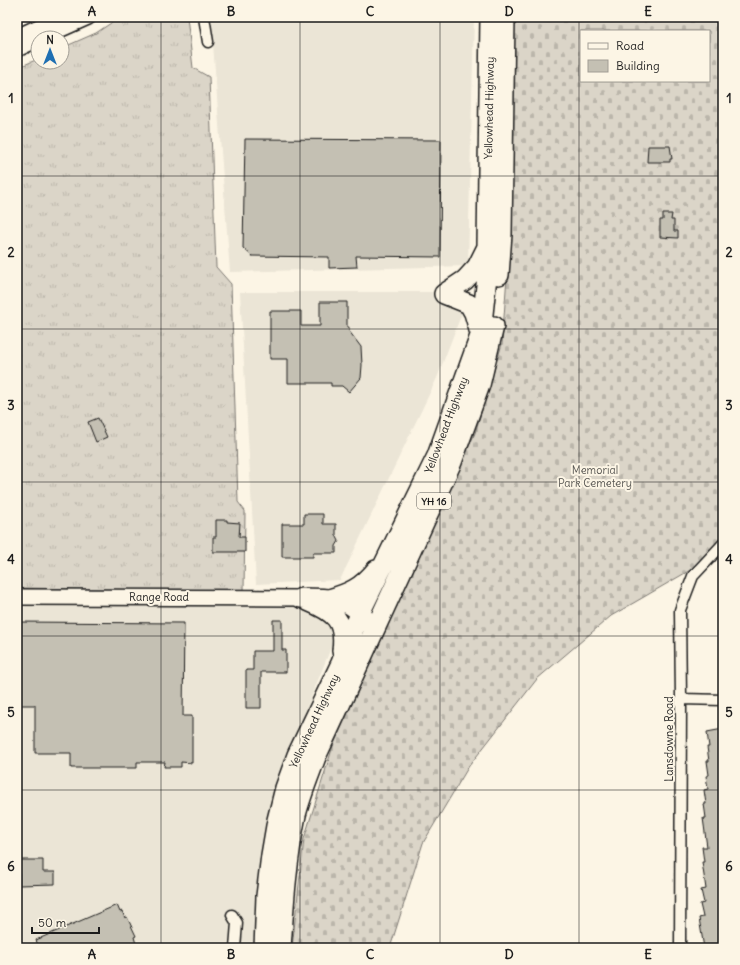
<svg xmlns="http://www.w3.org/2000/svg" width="740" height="965" viewBox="0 0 740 965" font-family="Delius,sans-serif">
	<defs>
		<pattern id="grass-tufts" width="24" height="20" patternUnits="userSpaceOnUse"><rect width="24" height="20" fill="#dbd5c8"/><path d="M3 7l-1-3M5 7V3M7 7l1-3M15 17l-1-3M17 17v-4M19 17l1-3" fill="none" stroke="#bbb6ab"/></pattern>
		<pattern id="cemetery-stones" width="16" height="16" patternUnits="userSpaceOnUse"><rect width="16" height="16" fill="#dbd5c8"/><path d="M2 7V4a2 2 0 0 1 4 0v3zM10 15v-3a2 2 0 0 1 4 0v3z" fill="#bbb6ab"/></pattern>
	</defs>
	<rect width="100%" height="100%" fill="#fcf5e5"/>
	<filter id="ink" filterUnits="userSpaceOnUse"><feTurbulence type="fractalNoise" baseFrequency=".025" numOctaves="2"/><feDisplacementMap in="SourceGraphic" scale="8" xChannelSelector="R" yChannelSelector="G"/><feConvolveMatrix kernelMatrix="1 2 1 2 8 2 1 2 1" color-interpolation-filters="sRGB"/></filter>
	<g filter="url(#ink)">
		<path fill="#ebe5d6" d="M211,17h263l-6,249 -238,6z
			M240,292h230l-33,86 -97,202 -84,4z
			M17,600l289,4 32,26 -68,170 -13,148h-240z"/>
		<path fill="url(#grass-tufts)" stroke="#7c7872" d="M120,17h67l6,51 16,9 7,190 15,17 7,218 7,9 -1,80 -227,-3v-520l21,-9v3h24v-14l34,-15z"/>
		<path fill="url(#cemetery-stones)" stroke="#7c7872" fill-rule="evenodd" d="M517,17h206v523l-24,25 -88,51 -74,63 -68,87 -46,77 -33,105h-98l12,-109 29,-93 142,-313 27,-89 9,-122 1,-187zM581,31h128v50h-128z"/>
		<path fill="#c4c0b3" stroke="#1c1c1c" d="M245,139l196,1 -1,117 -84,-1 1,11 -28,1v-11l-77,-1 -9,-8z
			M648,146h22l2,13h-2v3h-23z
			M663,214h9l-1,6h3v11h4v7l-18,-1v-17h3z
			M320,302h27v25h2v4l12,16 1,18 -1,13 -12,14 -7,-6h-11v-3h-43v-24h-18v-48h31v15h19z
			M98,418l9,19 -11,5 -8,-20z
			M304,514h19v10h13v11l3,6 -3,5v7h-23v4h-31v-33h22z
			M216,520h11v2l13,1 -1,14h6v15h-32v-15h3z
			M273,620h9v30h4v22h-25v36h-15v-38h7v-19h20z
			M17,622l167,1 -1,93h9v47l-11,-1v5h-17l1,-5h-28v6h-66v-15h-36v-48h-18z
			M723,729v219h-19l-5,-30 4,-1 -3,-13 4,-1 -3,-13 5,-1 -4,-27h2l-2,-15h5l-4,-29h3l-2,-14h2l-2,-14 4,-1 -2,-13 3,-1 -2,-14h2l-2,-14h2l-2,-15z
			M19,860h24v12h12v12l-36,1z
			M117,905l3,7 2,-1 3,7 2,-1 9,19 -2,1 2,7 -2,1 1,3h-96l-3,-8z"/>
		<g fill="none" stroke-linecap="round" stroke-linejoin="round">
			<g stroke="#1c1c1c" stroke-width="13">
				<path id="street" d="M204,17l4,25
					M681,699l42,1
					M232,915l5,8 -2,25
					M680,948l1,-249 -1,-89 13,-34 30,-32"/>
			</g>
			<g stroke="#1c1c1c" stroke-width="18">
				<path id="secondary" d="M17,37l43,-20
					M41,38l47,-21
					M17,49l21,-10
					M17,597l284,1"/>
			</g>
			<g stroke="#1c1c1c" stroke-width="22">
				<path id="highway" d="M499,275l3,-41 3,-217
					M444,294l21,-14 12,-13 9,-18
					M444,294l25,10 5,9 5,17
					M301,598c27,1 52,-3 66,25
					M329,599c21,-6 32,-11 47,-29
					M308,601c26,11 38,19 34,50
					M264,948l2,-52 5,-41 6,-35 8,-32 12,-33 44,-92 19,-50 77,-157 44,-123 8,-76 -2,-10 3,-230
					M281,948c3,-45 6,-89 15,-133 5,-20 13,-39 20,-58l136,-295 28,-77 14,-59"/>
			</g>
			<use href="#street" stroke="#fcf5e5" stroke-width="10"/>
			<use href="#secondary" stroke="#fcf5e5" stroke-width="15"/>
			<use href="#highway" stroke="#fcf5e5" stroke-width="19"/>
		</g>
	</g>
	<path fill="none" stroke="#1c1c1c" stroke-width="1" stroke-opacity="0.55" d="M161,17v931M300,17v931M440,17v931M579,17v931M17,176h706M17,329h706M17,482h706M17,636h706M17,790h706"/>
	<g text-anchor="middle" stroke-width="4" stroke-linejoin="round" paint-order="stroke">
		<rect fill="#fcf5e5" stroke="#5f5d58" stroke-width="1" x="417" y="493" width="34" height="16" rx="3"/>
		<g font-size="10" font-weight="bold" fill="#1c1c1c">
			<text x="434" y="505">YH 16</text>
		</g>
		<g font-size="11" fill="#1c1c1c" stroke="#fcf5e5">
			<text transform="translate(489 108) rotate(-89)" y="4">Yellowhead Highway</text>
			<text transform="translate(446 425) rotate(-69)" y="4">Yellowhead Highway</text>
			<text x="159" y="601">Range Road</text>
			<text transform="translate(314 721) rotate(-65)" y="4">Yellowhead Highway</text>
			<text transform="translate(669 739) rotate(-90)" y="4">Lansdowne Road</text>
		</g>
		<g font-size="11" fill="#555450" stroke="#fcf5e5">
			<text x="595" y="474">Memorial<tspan x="595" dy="13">Park Cemetery</tspan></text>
		</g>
	</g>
	<rect width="740" height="965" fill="none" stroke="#fcf5e5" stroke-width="44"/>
	<rect x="580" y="30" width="130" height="52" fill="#fcf5e5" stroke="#a29e95"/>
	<rect x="588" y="43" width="20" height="6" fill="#fcf5e5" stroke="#a29e95"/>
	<text x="616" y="50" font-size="12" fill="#1c1c1c">Road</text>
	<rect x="588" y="60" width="20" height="12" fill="#c4c0b3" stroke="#a29e95"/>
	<text x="616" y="70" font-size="12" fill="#1c1c1c">Building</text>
	<g transform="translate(50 50)"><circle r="19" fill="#fcf5e5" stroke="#a29e95"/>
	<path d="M0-3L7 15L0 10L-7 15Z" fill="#1f6fb2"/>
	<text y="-6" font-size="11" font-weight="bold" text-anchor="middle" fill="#1c1c1c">N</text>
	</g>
	<path d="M32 927v6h67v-6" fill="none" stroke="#1c1c1c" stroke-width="2"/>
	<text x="38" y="927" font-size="12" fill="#1c1c1c" stroke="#fcf5e5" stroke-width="3" paint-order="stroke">50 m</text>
	<rect x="22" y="22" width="696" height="921" fill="none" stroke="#1c1c1c" stroke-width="1.5"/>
	<g font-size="13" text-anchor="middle" font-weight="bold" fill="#1c1c1c">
		<text x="92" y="16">A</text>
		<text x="231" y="16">B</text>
		<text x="370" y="16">C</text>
		<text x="509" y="16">D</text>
		<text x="648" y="16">E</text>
		<text x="11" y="103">1</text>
		<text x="729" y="103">1</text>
		<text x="11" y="257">2</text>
		<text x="729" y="257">2</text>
		<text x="11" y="410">3</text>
		<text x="729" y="410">3</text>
		<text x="11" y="564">4</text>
		<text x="729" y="564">4</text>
		<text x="11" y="717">5</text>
		<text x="729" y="717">5</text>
		<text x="11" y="871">6</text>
		<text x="729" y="871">6</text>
		<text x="92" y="959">A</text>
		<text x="231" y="959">B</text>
		<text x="370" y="959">C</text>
		<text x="509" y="959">D</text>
		<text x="648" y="959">E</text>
	</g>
</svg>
